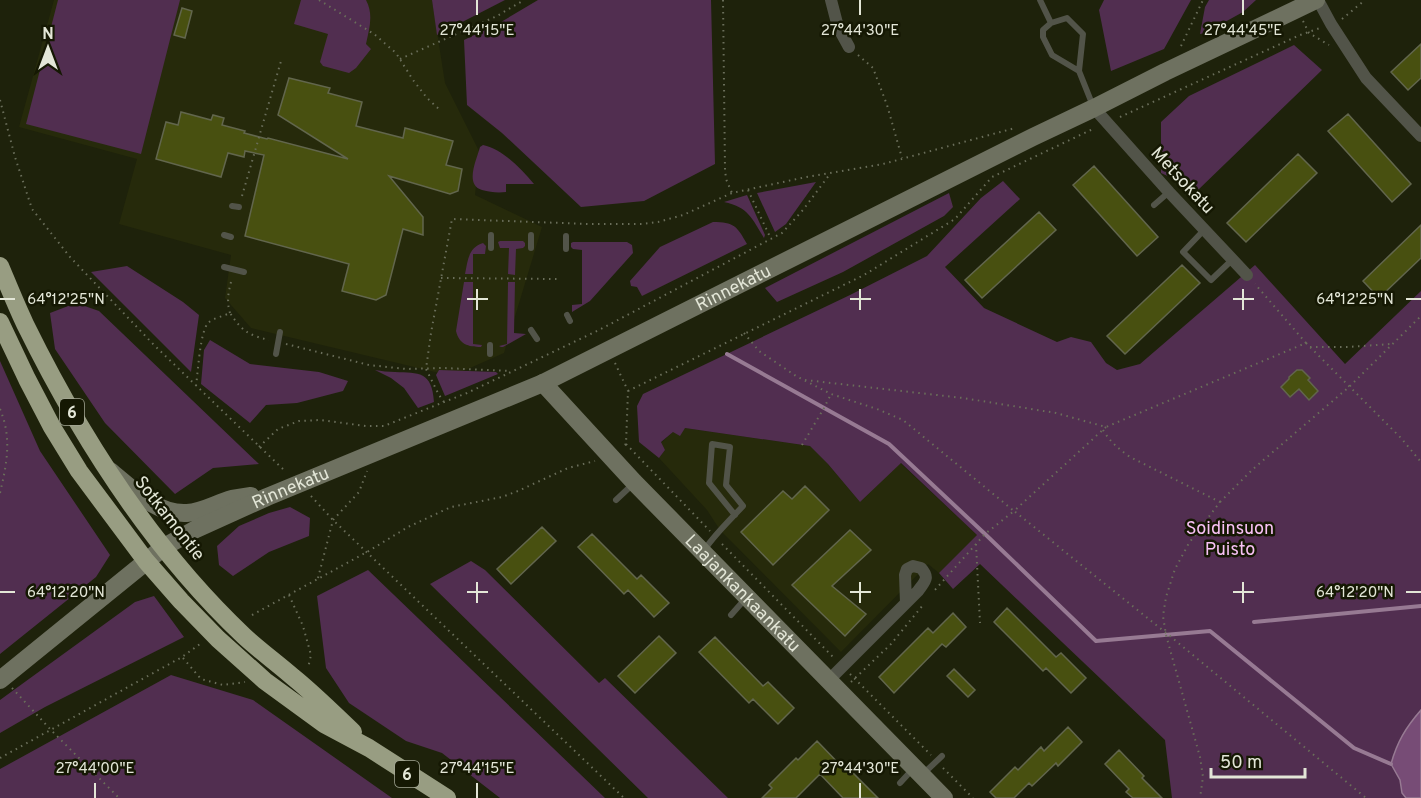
<svg xmlns="http://www.w3.org/2000/svg" width="1421" height="798" viewBox="0 0 1421 798" font-family="Overpass,sans-serif">
	<rect width="100%" height="100%" fill="#1e220b"/>
	<path fill="#262a0b" d="M54,0h378l13,83 35,70 -5,42 67,32 -38,126 -52,23 -201,-48 -26,-30 6,-43 -112,-31 18,-65 -118,-32z
		M685,428l125,18 18,18 32,38 40,-39 77,72 -38,38 -11,-9 -87,88 -121,-122 -13,-20 -48,-52 6,-8 -4,-7 12,-11z"/>
	<path fill="#512e50" d="M58,0h122l-39,154 -115,-30z
		M301,0h65c8,15 3,29 0,44l5,5 -15,19 -7,5 -26,-7 -3,-4 8,-28 -34,-10z
		M432,0h73l-68,35z
		M538,0h173l4,164 -71,37 -63,6 -79,-74 -35,-28 -3,-65 37,-18z
		M1104,0h87l-27,49 -53,22 -12,-61z
		M1209,0h47l-13,12 -38,21 -5,1 5,-27z
		M1294,45l28,25 -124,120 -37,-17v-51l28,-26z
		M483,145c21,5 37,23 51,39h-28v8c-9,1 -16,0 -24,-2 -18,-5 -5,-31 -2,-43z
		M1003,181l17,18 -75,68 39,41 73,34 14,-5 20,5 15,21 11,7 23,-6 115,-99 90,99 76,-73v507h-249l-7,-58 -185,-176 -27,25 -14,-16 38,-38 -76,-72 -41,39 -32,-38 -18,-18 -125,-18 -5,8 -7,-4 -12,10 4,8 -6,8 -20,-16 -2,-36 6,-12 207,-99 77,-39 54,-58z
		M816,182l-30,42 -11,8 -18,-39z
		M949,193l4,14 -9,9 -101,56 -66,30 -12,-14z
		M747,195l18,40 -1,3c-12,-20 -16,-31 -40,-36z
		M713,222c21,0 24,4 34,22l-105,52 -5,-9 -6,-1 -1,-5 30,-34z
		M500,241h23l2,2v3l-2,2 -7,1 -1,26 -7,-1 1,-26h-9l-2,-6z
		M573,242h54l5,3 1,8 -43,48 -18,11v-7l10,-1v-54l-9,-1 -2,-2v-4z
		M483,243l3,3 -1,8h-12v20h-8c3,-14 3,-26 18,-31z
		M127,266l56,36 16,13 -8,57 -100,-100z
		M464,282h9v62l9,1 -1,2c-13,0 -22,-3 -25,-16z
		M508,282h7l-1,51 12,1 -23,13h-2l-2,-1 8,-2z
		M76,303l23,8 160,153 -46,4 -38,26 -70,-71 -50,-74 -5,-36z
		M210,340l40,24 69,8 29,9 -5,10 -46,12 -31,2 -16,18 -49,-39 3,-34z
		M0,361l40,90 70,104 -14,22 -96,77z
		M375,370c7,1 13,2 20,2 24,1 37,-1 39,30l-16,6 -14,-20 -13,-10z
		M439,370l57,2 2,2 -53,22 -9,-21z
		M290,507l20,11 -1,18 -40,16 -36,24 -14,-11 -2,-19 22,-20 30,-13z
		M471,561l14,9 114,113 6,-5 123,120h-80l-218,-214z
		M368,570l237,228h-105l-58,-45 -36,-12 -57,-38 -23,-35 -9,-72z
		M154,596l30,41 -139,70 -45,26v-33l135,-98z
		M171,675l82,25 139,98h-392v-29z"/>
	<path fill="#774c76" stroke="#977a93" stroke-width="1.5" d="M1421,710v88h-15l-4,-5 -2,-13 -9,-16c6,-22 15,-37 30,-54z"/>
	<g fill="none" stroke-linecap="round" stroke-linejoin="round">
		<path stroke="#977a93" stroke-width="4" d="M727,354l162,90 96,90 111,107 114,-10 144,117 37,16
			M1254,622l167,-16"/>
	</g>
	<path fill="#485010" stroke="#62664d" stroke-width="1.5" d="M182,8l10,3 -7,27 -11,-3z
		M1421,44v34l-13,12 -17,-18z
		M289,78l41,10 -2,5 34,9 -6,24 47,12 2,-10 48,13 -7,24 16,4 -4,22 -8,3 -61,-18 34,41v18l-20,-6 -17,66 -10,5 -34,-9 7,-27 -104,-28 19,-81 -19,-4 -1,6 -16,-4 -7,24 -65,-18 10,-37 12,3 3,-13 30,8 2,-5 11,3 -2,7 23,6 -1,2 23,6 1,-1 80,21 -70,-44z
		M1348,114l63,70 -19,18 -64,-71z
		M1298,154l19,19 -71,69 -19,-19z
		M1094,166l64,71 -21,19 -64,-71z
		M1039,212l17,18 -74,68 -17,-18z
		M1421,225v33l-42,40 -16,-17z
		M1182,265l18,18 -75,71 -18,-18z
		M1297,370h5l8,8 -2,2 10,11 -9,9 -10,-11 -9,8 -9,-10 8,-8v-2z
		M805,486l24,24 -56,55 -32,-33 42,-41 9,8z
		M542,527l14,14 -45,43 -14,-15z
		M850,530l21,20 -39,36 34,28 -21,22 -53,-51z
		M592,534l45,45 4,-4 28,28 -15,14 -26,-27 -4,4 -46,-47z
		M1007,608l49,49 5,-4 25,25 -15,15 -25,-25 -3,3 -49,-49z
		M953,613l13,14 -20,20 -4,-3 -48,49 -15,-16 49,-49 5,5z
		M659,636l17,17 -41,40 -17,-17z
		M715,637l48,49 5,-4 26,26 -16,16 -25,-25 -4,4 -50,-51z
		M954,669l21,21 -7,7 -21,-21z
		M1068,727l14,15 -24,24 -2,-3 -24,23 -3,-3 -15,15h-18l-6,-6 25,-25 3,3 23,-23 3,4z
		M817,741l28,29 3,-2 30,30h-35l-23,-24 -24,24h-34l10,-10 -3,-3 27,-27 2,2z
		M1119,750l25,26 -2,2 20,20h-29l-7,-6 3,-3 -24,-25z"/>
	<g fill="none" stroke-linecap="round" stroke-linejoin="round">
		<path stroke="#6a6e5a" stroke-width="2" stroke-dasharray="1.5 4.5" stroke-linecap="butt" d="M319,0l55,34 22,19 17,27 14,18 13,12
			M723,0l2,169 1,10 6,14
			M1342,19l23,-19
			M1303,21l6,12 20,12
			M1181,46l22,-46
			M858,55l15,13 14,37 15,53
			M400,59l97,-43 27,-16
			M0,100l15,57 17,52 38,48 84,88 132,127
			M1120,117l180,-82 20,-7
			M748,190l23,49
			M242,196l39,-135
			M441,278l116,1
			M230,313c-4,-13 -1,-23 2,-35
			M744,333l15,18 37,25 35,18 46,15 26,11 111,91 -29,23 -51,57
			M1306,343l95,95 20,24
			M286,344l83,21 37,4 37,-1 68,3
			M1310,347h38l43,-3
			M615,363l13,28 -2,53 -5,3
			M805,380l158,18 93,15 50,14 200,-84 -51,-59
			M196,386c2,-14 4,-54 12,-63 5,-5 16,-7 22,-10 12,18 18,22 39,27
			M628,391l236,-116 91,-56 37,-42 103,-49
			M444,402l-5,-7 -13,-26 5,-36 21,-114 137,5h53l16,-2 25,-7 49,-22 74,-16 77,-13 132,-36
			M0,409c12,29 7,54 0,84
			M1106,427l-92,84 151,121 201,166
			M1103,430c7,12 16,19 27,27l90,45 -31,41 -14,26 -9,28 -3,19 3,19 34,122 3,20 -3,21
			M626,444l84,87
			M802,445l22,-37 7,-14
			M259,447l19,-18 21,-8 21,-1 46,6h18l60,-24 23,-9 132,-63 183,-97 21,-23 27,-36
			M311,496l22,24 291,278
			M1220,502l33,-33 96,-82 72,-71
			M722,544l111,113
			M976,544l4,79
			M318,578l15,-58 26,-28 8,-21
			M289,595l14,31 8,29 -3,13
			M252,615l115,-63 41,-25 43,-20 51,-10 16,-6 50,-23 27,-7
			M183,658l18,21 22,6 22,-3
			M850,674l81,81
			M851,682l40,-38 32,-39
			M12,688l39,42 68,68
			M0,758l182,-101 18,-13
			M943,768l30,30"/>
		<path stroke="#525449" stroke-width="6" d="M1040,0l11,23 -8,7v7l9,18 27,16 14,35
			M1051,23l16,-5 16,16 -4,37
			M1154,205l15,-13
			M232,206l7,1
			M1204,230l-21,22 28,28 21,-20
			M224,235l7,2
			M491,235v13
			M531,235v13
			M566,249v-13
			M224,267l20,5
			M567,315l3,6
			M531,330l6,9
			M490,345v9
			M276,354l4,-22
			M616,500l16,-15
			M705,549c11,-16 25,-29 38,-43l-17,-21 4,-38 -18,-3 -3,39 26,32
			M731,615l15,-17
			M924,773l18,-17
			M900,783l12,-13"/>
		<path stroke="#525449" stroke-width="12" d="M831,0l7,27 11,20
			M1318,0l13,24 35,54 55,58
			M1094,108l75,84 78,83
			M829,680l89,-89c7,-10 12,-13 3,-23l-8,-2 -6,3 -2,6 1,28"/>
		<g stroke="#6e7160" stroke-width="18">
			<path id="s1" d="M543,383l91,99 310,316"/>
			<path d="M110,471c22,18 47,44 77,42 16,-1 30,-10 45,-14 6,-1 13,-2 19,-3"/>
			<path id="s2" d="M0,680l164,-133 32,-18 71,-32 276,-114 490,-246 61,-29 71,-36 151,-72"/>
		</g>
		<path stroke="#989d82" stroke-width="18" d="M0,266c8,19 16,39 25,58 56,114 126,224 219,312 15,14 33,27 49,41 21,17 40,36 60,55
			M0,322l27,57 25,48 27,44 67,90 35,40 37,38 47,42 59,43 45,24 78,50"/>
	</g>
	<path fill="none" stroke="#e3e6d7" stroke-width="2" d="M477,0v15M860,0v15M1243,0v15M477,289v21M860,289v21M1243,289v21M0,299h15M467,299h21M850,299h21M1233,299h21M1406,299h15M477,582v21M860,582v21M1243,582v21M0,592h15M467,592h21M850,592h21M1233,592h21M1406,592h15M95,783v15M477,783v15M860,783v15"/>
	<g text-anchor="middle" stroke-width="5" stroke-linejoin="round" paint-order="stroke">
		<g fill="#151803" stroke="#a5a897" stroke-width="1.5">
			<rect x="60" y="399" width="24" height="26" rx="4.5"/>
			<rect x="395" y="761" width="24" height="26" rx="4.5"/>
		</g>
		<g font-size="16" font-weight="bold" fill="#e3e6d7">
			<text x="72" y="418">6</text>
			<text x="407" y="780">6</text>
		</g>
		<g font-size="18" fill="#e3e6d7" stroke="#151803">
			<text transform="translate(1183 180) rotate(47)" y="6">Metsokatu</text>
			<text dy="6" stroke="none"><textPath href="#s2" startOffset="837">Rinnekatu</textPath></text>
			<text dy="6" stroke="none"><textPath href="#s2" startOffset="351">Rinnekatu</textPath></text>
			<text transform="translate(170 518) rotate(52)" y="6">Sotkamontie</text>
			<text dy="6" stroke="none"><textPath href="#s1" startOffset="290">Laajankankaankatu</textPath></text>
		</g>
		<g font-size="18" fill="#f8c1f5" stroke="#151803">
			<text x="1230" y="534">Soidinsuon<tspan x="1230" dy="21">Puisto</tspan></text>
		</g>
	</g>
	<g font-size="15" text-anchor="middle" fill="#e3e6d7" stroke="#151803" stroke-width="5" stroke-linejoin="round" paint-order="stroke">
		<text x="477" y="35">27°44'15"E</text>
		<text x="860" y="35">27°44'30"E</text>
		<text x="1243" y="35">27°44'45"E</text>
		<text x="66" y="304">64°12'25"N</text>
		<text x="1355" y="304">64°12'25"N</text>
		<text x="66" y="597">64°12'20"N</text>
		<text x="1355" y="597">64°12'20"N</text>
		<text x="95" y="773">27°44'00"E</text>
		<text x="477" y="773">27°44'15"E</text>
		<text x="860" y="773">27°44'30"E</text>
	</g>
	<g transform="translate(48 48)" stroke="#151803" stroke-width="4.5" paint-order="stroke">
	<path d="M0-4.5L10 22L0 15L-10 22Z" fill="#e3e6d7"/>
	<text y="-9" font-size="16" font-weight="bold" text-anchor="middle" fill="#e3e6d7">N</text>
	</g>
	<path d="M1211 768v9h94v-9" fill="none" stroke="#e3e6d7" stroke-width="3"/>
	<text x="1220" y="768" font-size="18" fill="#e3e6d7" stroke="#151803" stroke-width="4.5" paint-order="stroke">50 m</text>
</svg>
